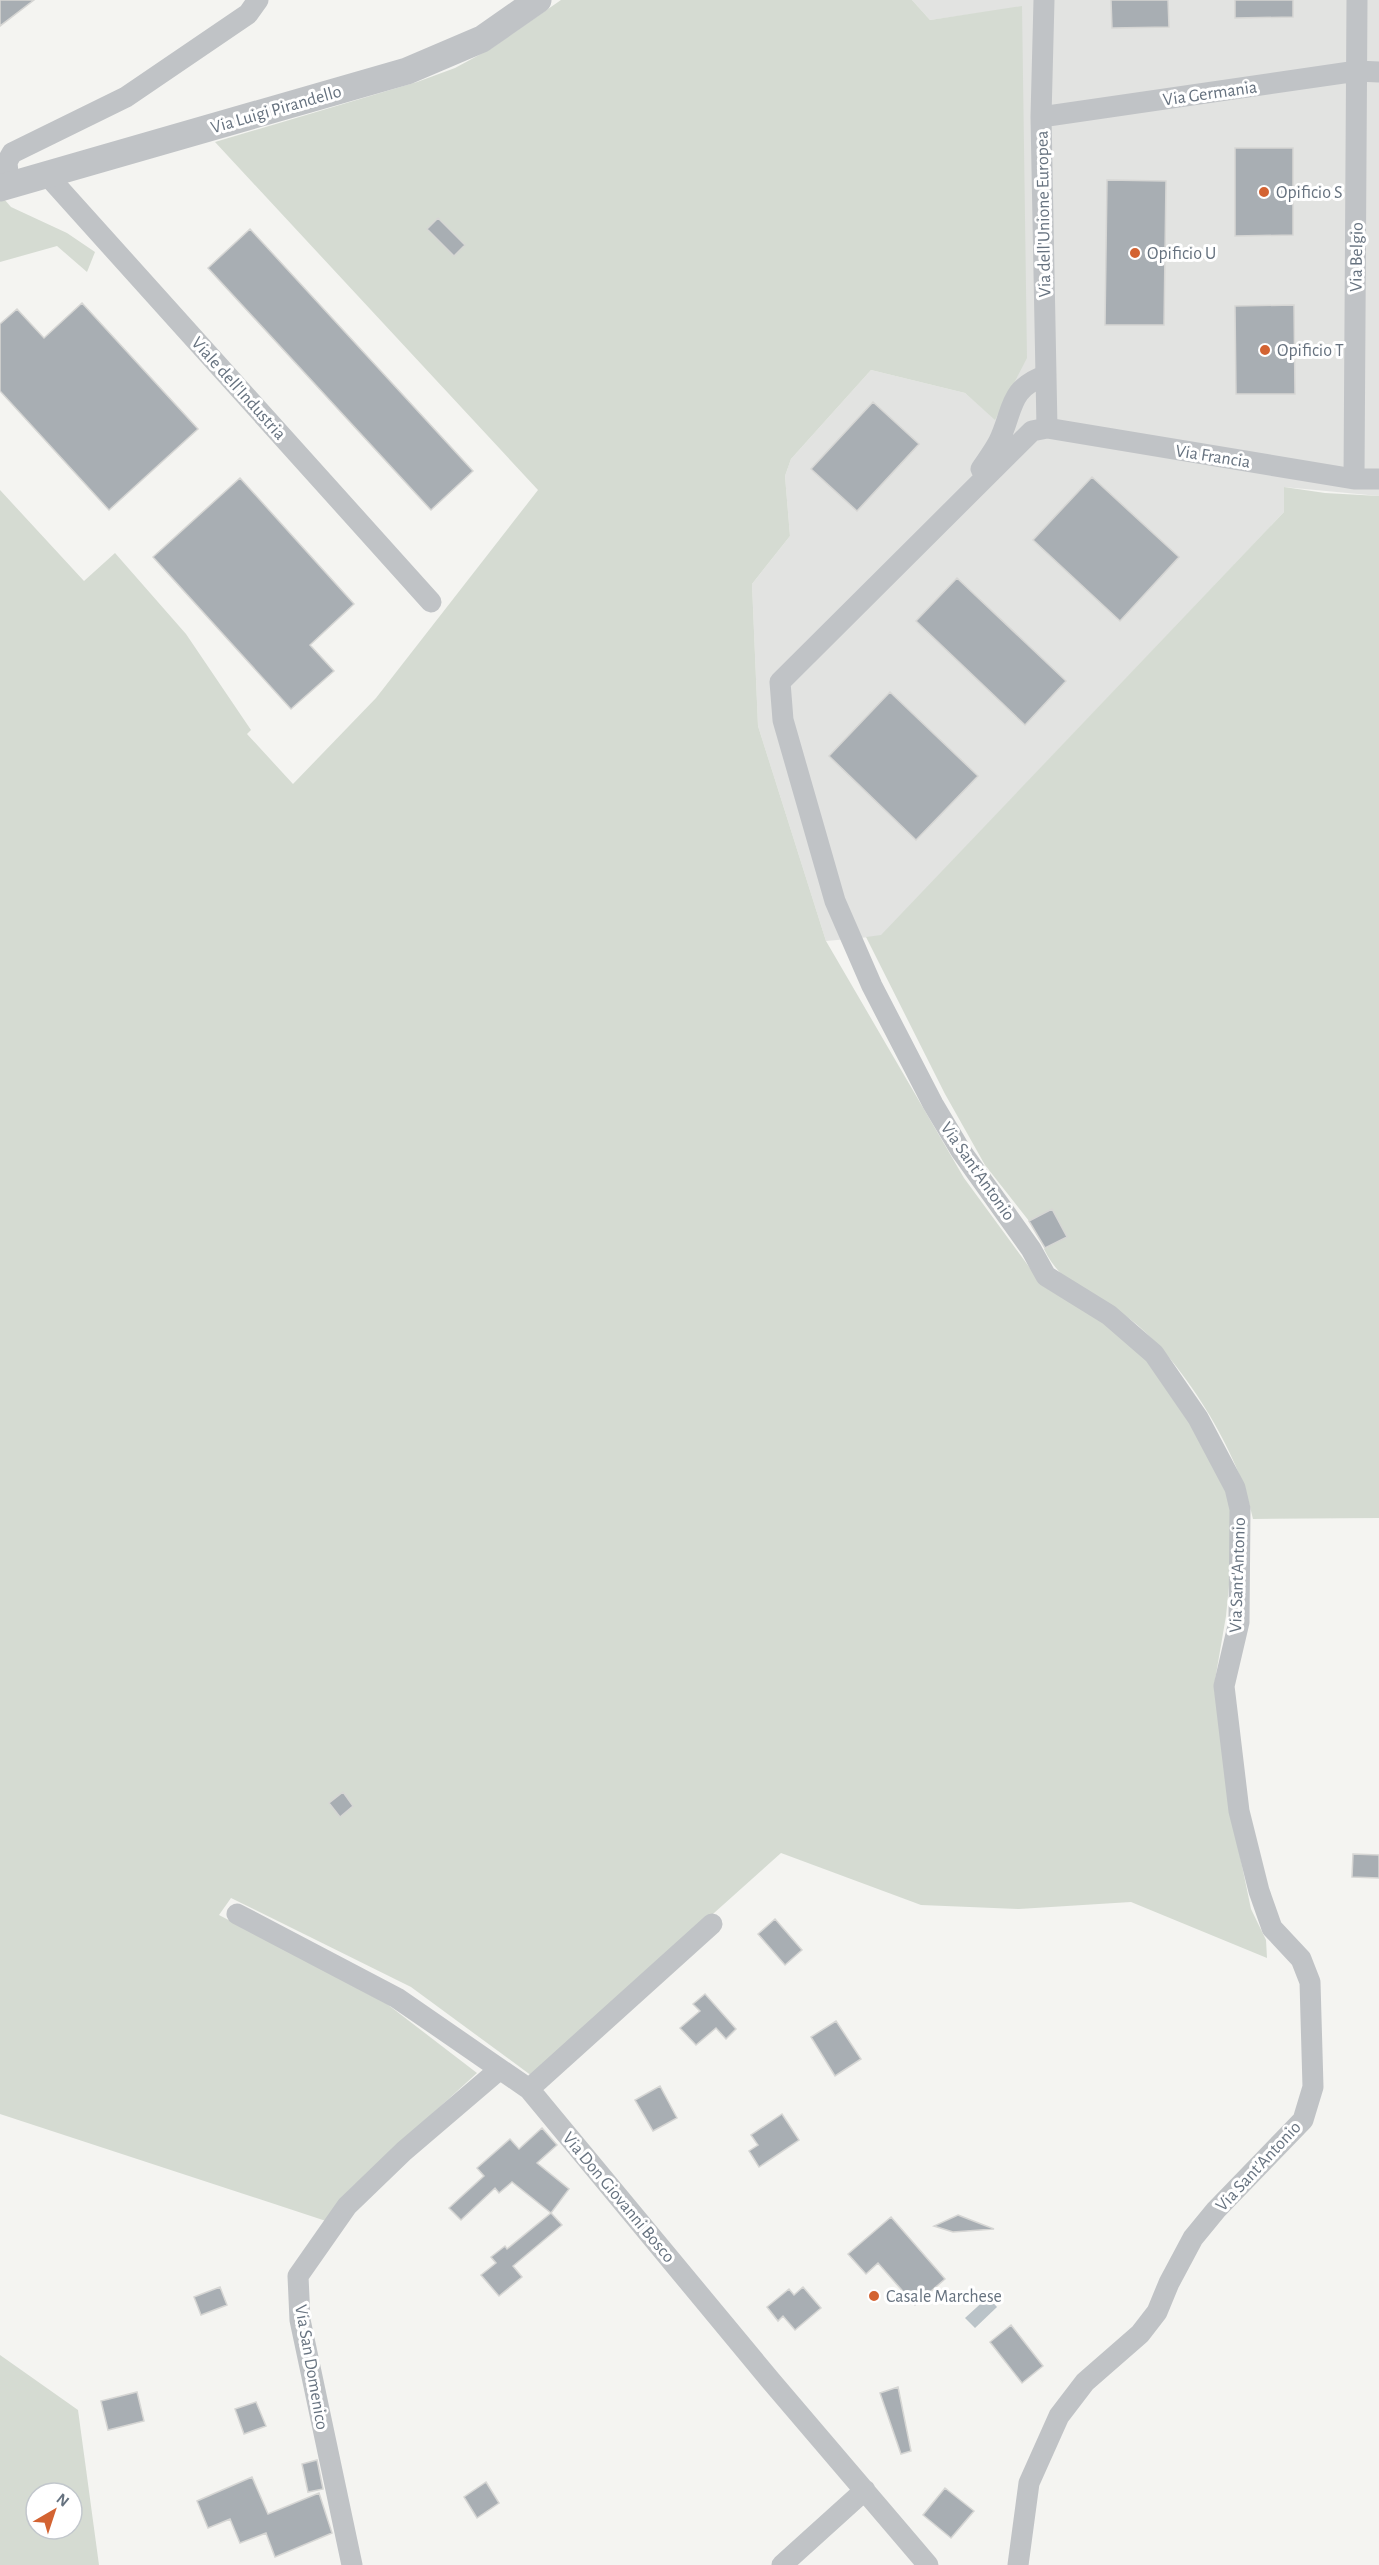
<svg xmlns="http://www.w3.org/2000/svg" width="1379" height="2565" viewBox="0 0 1379 2565" font-family="'Alegreya Sans',sans-serif">
	<rect width="100%" height="100%" fill="#f4f4f1"/>
	<path fill="#e2e3e1" d="M912,0h467v496l-95,-9v25l-403,424 -55,5 -68,-215 -6,-142 38,-48 -5,-60 6,-17 80,-89 94,23 30,26 27,-412 -92,13z"/>
	<path fill="#d5dbd2" fill-rule="evenodd" d="M561,0h351l18,20 92,-14 5,352 -32,62 -30,-27 -94,-23 -80,89 -6,17 5,60 -38,48 6,142 68,215 138,237 79,108 72,43 55,54 66,129 -10,104 -12,70 16,122 21,101 15,31 1,18 -136,-56 -112,7 -98,-4 -140,-52 -249,223 -121,-89 -180,-89 -12,17 168,89 90,69 -127,116 -24,32 -326,-107v-1624l84,91 31,-28 71,81 65,96 -4,4 46,50 83,-86 162,-208 -323,-348 202,-60 38,-14 37,-20z
		M4,199l7,8 56,26 28,19 -8,20 -30,-26 -57,16v-62z
		M1284,487l41,6 54,3v1022l-126,1c-12,-64 -73,-164 -126,-202 -34,-23 -64,-29 -83,-68l23,-12 -38,-16 -44,-56 -40,-71 -79,-157 15,-2 403,-423z
		M0,2355l78,55 21,155h-99zM36,2493h36v36h-36z"/>
	<path fill="#bac3c8" d="M988,2297l9,10 -22,21 -10,-10z"/>
	<path fill="#a8aeb3" stroke="#d6d6d4" stroke-width="1.5" d="M0,0h34l-34,26z
		M1111,0h57l1,27 -57,1z
		M1235,0h58v17l-58,1z
		M1235,148h58v87l-58,1z
		M1107,180l59,1 -2,144h-59z
		M438,218l27,27 -11,11 -27,-27z
		M250,229l223,242 -42,39 -223,-242z
		M82,303l116,126 -89,81 -109,-119v-67l17,-15 27,29z
		M1294,305l1,89h-59l-1,-88z
		M873,402l46,42 -62,67 -46,-42z
		M1092,477l87,80 -59,64 -87,-81z
		M240,478l114,126 -44,41 24,26 -43,38 -138,-152z
		M957,578l109,103 -41,44 -109,-104z
		M890,692l88,84 -62,64 -87,-84z
		M1052,1209l15,28 -22,11 -16,-27z
		M343,1792l10,14 -13,11 -11,-14z
		M1353,1854l26,1v23l-27,-1z
		M775,1919l27,31 -17,15 -27,-31z
		M705,1994l31,35 -10,10 -10,-11 -20,17 -16,-17 20,-17 -7,-7z
		M836,2021l25,38 -26,17 -24,-39z
		M660,2086l17,32 -24,13 -18,-31z
		M782,2114l17,26 -40,27 -10,-16 9,-6 -7,-10z
		M542,2128l15,17 -20,18 32,26 -18,24 -39,-31 -13,11 -4,-5 -34,32 -12,-12 35,-32 -7,-8 33,-29 9,10z
		M551,2213l11,12 -49,41 9,11 -23,19 -18,-21 15,-12 -5,-6 14,-11 2,3z
		M958,2215l36,14 -41,3 -19,-6z
		M891,2217l54,62 -30,26 -37,-42 -12,11 -18,-20z
		M220,2287l7,18 -26,10 -7,-18z
		M803,2287l18,21 -26,22 -12,-14 -5,5 -11,-14 22,-18 5,6z
		M1011,2325l32,41 -21,17 -32,-41z
		M898,2387l13,64 -10,3 -21,-61z
		M137,2392l7,29 -36,9 -7,-29z
		M256,2402l10,24 -22,8 -9,-25z
		M317,2460l6,29 -15,3 -6,-28z
		M252,2477l16,37 51,-21 13,40 -57,24 -9,-24 -26,10 -10,-24 -22,9 -11,-27z
		M486,2482l13,21 -22,15 -13,-21z
		M945,2488l29,23 -23,27 -28,-23z"/>
	<g fill="none" stroke-linecap="round" stroke-linejoin="round">
		<path stroke="#c0c3c6" stroke-width="21" d="M1044,0l-3,117 6,311
			M1041,117l316,-46 22,1
			M47,175l384,427
			M9,186l-2,-24 5,-9 114,-56 122,-83 10,-14
			M981,469c6,-9 13,-18 18,-28 15,-32 9,-52 47,-66
			M1354,479l3,-479
			M237,1914l160,84 132,91 242,292 157,184
			M529,2089l183,-165
			M352,2565l-52,-245 -2,-44 49,-70 57,-55 96,-82
			M782,2565l83,-75
			M1018,2565l11,-82 30,-67 26,-34 55,-48 17,-22 12,-29 24,-45 23,-28 87,-90 10,-33 -3,-105 -9,-23 -29,-31 -13,-37 -20,-80 -15,-125 15,-64 1,-113 -5,-21 -37,-70 -44,-64 -45,-39 -63,-39 -15,-27 -70,-98 -28,-47 -61,-118 -37,-85 -52,-181 -3,-38 252,-251 15,-3 307,51h25"/>
		<path stroke="#c0c3c6" stroke-width="27" d="M0,188l407,-117 75,-32 56,-39"/>
	</g>
	<g fill="#d36332" stroke="#fff" stroke-width="2">
		<circle cx="1264" cy="192" r="6"/>
		<circle cx="1135" cy="253" r="6"/>
		<circle cx="1265" cy="350" r="6"/>
		<circle cx="874" cy="2296" r="6"/>
	</g>
	<g text-anchor="middle" stroke-width="6" stroke-linejoin="round" paint-order="stroke">
		<g font-size="18" fill="#66727f" stroke="#fff">
			<text transform="translate(1210 93) rotate(-8)" y="6">Via Germania</text>
			<text transform="translate(276 109) rotate(-16)" y="6">Via Luigi Pirandello</text>
			<text transform="translate(1043 214) rotate(-91)" y="6">Via dell'Unione Europea</text>
			<text transform="translate(1356 257) rotate(-89)" y="6">Via Belgio</text>
			<text transform="translate(239 388) rotate(48)" y="6">Viale dell'Industria</text>
			<text transform="translate(1213 456) rotate(9)" y="6">Via Francia</text>
			<text transform="translate(978 1171) rotate(55)" y="6">Via Sant'Antonio</text>
			<text transform="translate(1237 1575) rotate(-88)" y="6">Via Sant'Antonio</text>
			<text transform="translate(1258 2166) rotate(-47)" y="6">Via Sant'Antonio</text>
			<text transform="translate(619 2197) rotate(50)" y="6">Via Don Giovanni Bosco</text>
			<text transform="translate(312 2367) rotate(80)" y="6">Via San Domenico</text>
		</g>
		<g font-size="18" fill="#66727f" stroke="#fff" text-anchor="start">
			<text x="1276" y="198">Opificio S</text>
			<text x="1147" y="259">Opificio U</text>
			<text x="1277" y="356">Opificio T</text>
			<text x="886" y="2302">Casale Marchese</text>
		</g>
	</g>
	<g transform="translate(54 2511) rotate(39)"><circle r="28" fill="#ffffff" stroke="#c2c7cc" stroke-width="1.5"/>
	<path d="M0-4.5L10 22L0 15L-10 22Z" fill="#d36332"/>
	<text y="-9" font-size="16" font-weight="bold" text-anchor="middle" fill="#66727f">N</text>
	</g>
</svg>
